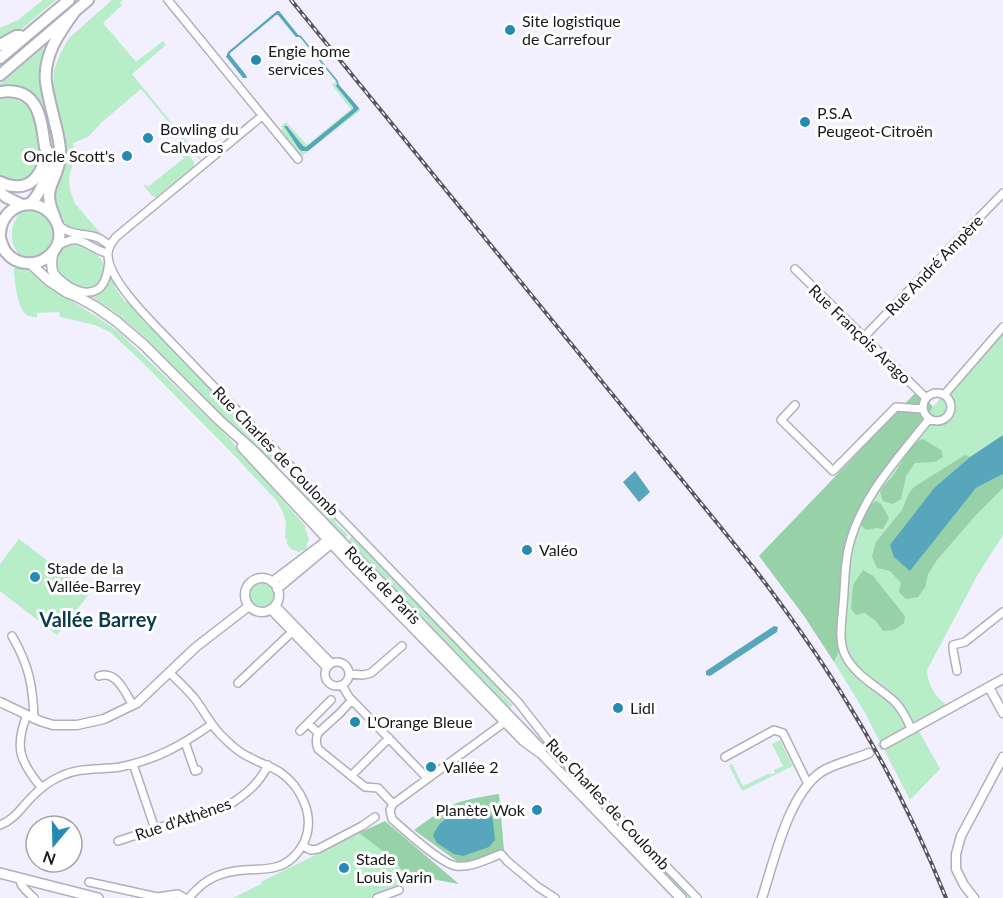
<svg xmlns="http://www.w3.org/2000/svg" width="1003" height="898" viewBox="0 0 1003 898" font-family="Lato,sans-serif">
	<rect width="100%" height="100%" fill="#f2efff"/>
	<path fill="#b7edc7" d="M43,0h13l-37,31 -19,11v-14l18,-8z
		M112,0h11l-3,2 2,3 -19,18 33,39 27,-21 3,4 -34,29 69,85 -1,1 -59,-71 -39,33 -14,15 -15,6 2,13 -6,22 1,12 5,14 28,32 -6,-3 -28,-5 -14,-21 -3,-7 10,-55 -9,-61 1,-14 6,-16 9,-16z
		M51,41l-5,15 11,88 -5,29c-2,-34 -2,-94 -52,-86v-3z
		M336,81l17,26v2l-47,38 -3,-1 -16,-20h-1l16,25 56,-41 1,-2 2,2 -59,46 -21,-26 2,-1 -2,-3 5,-4 21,23 44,-36 -19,-24z
		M8,98c7,1 15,3 21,9 8,9 13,49 9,61 -2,7 -10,11 -17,15l-21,-4v-80z
		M185,152l3,2 6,8v4l-38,31 -4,-1 -8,-10 1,-2 3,3 36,-29 -3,-4z
		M25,209c18,0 20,5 30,18l-2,19c-4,3 -10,10 -15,12 -24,10 -38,-33 -13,-49z
		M73,243c13,1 23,10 31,20 1,6 0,12 -4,17 -22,28 -70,-21 -27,-37z
		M14,267c20,2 26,13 41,23 22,15 44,27 65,43l109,105 77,89 -1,1 4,11 -3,10 -7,3c-7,-2 -13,-5 -12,-13l-2,-1 1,-16 -4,-12 -6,-10 -45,-48 -91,-92 -30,-28 -15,-7 -35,-8 -1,-5 -22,1v4c-3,0 -7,0 -10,-2 -10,-6 -13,-37 -13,-48z
		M109,273l7,11 -2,2 11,16 3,-2 61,66 104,107 -22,-9 -7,-5 -116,-119 -34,-29 -27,-17c13,0 15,-3 23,-12z
		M1003,327v108l-33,22 -35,30 -45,58 113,-71v61l-26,41 -50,94c0,12 9,29 20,35l-33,17 26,47 -30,31 -46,-89 -30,-49 8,-18 7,-100 9,-24 30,-48 45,-65z
		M280,474l22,9 35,36 -2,3 13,13 -3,3z
		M352,536l24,25 1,-1 126,130 -2,3 12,12 -6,5 -159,-169z
		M19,539l71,54 -33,42 -57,-44v-27z
		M249 596a13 13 0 1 1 26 0a13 13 0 1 1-26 0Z
		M780,740l13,26 -51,25 -13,-25 3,-2 11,22 27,-13 1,2 4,-2 -1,-3 9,-4 -11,-22z
		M544,746l6,7 2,-1 11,13 128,133h-3l-145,-151z
		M359,833c15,12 43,30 49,48l-19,7 -19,10h-137l28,-14v-2z"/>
	<path fill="#97d1a8" d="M918,390l15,17 -45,65 -30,48 -9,24 -7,100 -8,18 -30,-46 -45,-60z
		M923,439l18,11 2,7 -8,5 -20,1 -9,13 -5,23 -8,5 -10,-3 -3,-9c4,-8 11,-13 15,-19 7,-11 16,-31 28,-34z
		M965,455l5,2 -35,30 -25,84 66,-83 27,-14v14l-28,28 -38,44 -9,14 -3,13 -7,10 -12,2 -7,-7 2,-9 -11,-12 -13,-3 -5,-11 4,-15 26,-32 7,-17 5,-6z
		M876,501l5,3 8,14 -6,11 -6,-1 -11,2 -5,-5c3,-9 6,-19 15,-24z
		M863,570l10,6 32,40 -1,7 -10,7 -11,1 -7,-10 -11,-8 -9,2 -5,-6 2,-24z
		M499,794l5,56 -27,10 -19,2 -44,-32c10,-7 20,-15 31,-21 16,-10 36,-12 54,-15z
		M385,821l74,63 -38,-7 -13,4c-6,-18 -34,-36 -49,-48z"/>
	<path fill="#57a6bb" d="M277,11h2l20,25 -1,1h-2l-18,-22h-2l-46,38v2l16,20 1,3h-4l-15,-19 -2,-2 2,-5z
		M337,84l2,1 20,23 -1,2 -50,41h-6l-3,-2 -15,-23h3l16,20 3,1 47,-38v-2l-17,-21z
		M1003,435v39l-27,14 -66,83 -16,-14 -4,-12 45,-58 35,-30z
		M635,471l15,21 -11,10 -16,-20z
		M774,626l4,1 -1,5 -67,44 -4,-1v-4z
		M478,804c17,6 15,19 17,36l-6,7 -26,9 -9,-2 -17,-11 -4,-7c7,-20 27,-25 45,-32z"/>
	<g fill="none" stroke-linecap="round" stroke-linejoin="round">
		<path stroke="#57a6bb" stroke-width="1.5" d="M298,36h2l37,45 1,3"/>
		<path stroke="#d1cfdd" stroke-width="8" stroke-dasharray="8 4" stroke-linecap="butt" d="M869,753l16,-9"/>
		<g stroke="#b1aebd" stroke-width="10">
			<path id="minor" d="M168,0l130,159
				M262,116l-146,121c-4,5 -8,10 -8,17 -1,25 43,67 60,85l350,363 46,59 133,137
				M58,225c15,11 18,7 34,11 7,1 12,5 18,10
				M57,246c4,-2 9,-5 14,-6 14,-2 24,12 37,13
				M795,269l131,129
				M70,287c4,2 10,5 14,5 20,2 23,-15 25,-30
				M864,337l139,-144
				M923 407a14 14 0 1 1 28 0a14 14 0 1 1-28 0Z
				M944,395l59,-68
				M795,405l-14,15 52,51 63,-64 27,2
				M275,605l56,58
				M270,609l56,58
				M12,636c17,29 21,50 22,83
				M325 674a12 12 0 1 1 24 0a12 12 0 1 1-24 0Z
				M957,671l-4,-21v-5l12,-3 38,-30
				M169,672c9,9 18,17 26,27 10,13 17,29 30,40 7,7 16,15 26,19 9,5 19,8 29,14 21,15 35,43 25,68 -5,12 -16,24 -29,27 -11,3 -21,2 -32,3 -24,2 -40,9 -55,28
				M349,674l14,1 8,-2 31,-27
				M99,676c18,-6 26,17 34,29
				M238,683l54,-51
				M342,685l7,12 78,81
				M352,700l-12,13 -22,20c-2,5 -2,11 0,16l47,38 13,1 15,16
				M27,715c-13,32 -7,47 14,72
				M912,730c-5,-10 -9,-20 -17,-28 -17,-16 -39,-25 -50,-47 -7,-15 -3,-34 -2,-50 2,-19 1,-40 6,-59 12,-49 50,-89 80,-127
				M300,731l8,-8
				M318,733l-10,-10 23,-23
				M185,742l10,29 3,-1
				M725,757l49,-27 9,3 25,51
				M133,764l22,65
				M351,776l38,-38
				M393,804l-3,6 2,9c11,10 50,45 64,47 15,2 31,-7 45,-12l6,7 31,26 17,11
				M393,804l112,-82 3,-1
				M0,825c13,-5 19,-14 28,-24 9,-10 19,-19 33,-25 19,-9 39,-6 59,-9 36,-7 62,-22 92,-43
				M118,841l111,-36c17,-11 30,-21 39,-40
				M303,846l8,4 7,-1 44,-23 13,-9
				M20,878c-1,8 9,15 14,20
				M89,882l68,15 21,-3 7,4
				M377,898l22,-8"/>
		</g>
		<g stroke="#b1aebd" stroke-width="11">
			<path id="tertiary" d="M245 595a17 17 0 1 1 34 0a17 17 0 1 1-34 0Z
				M272,582l53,-40
				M277,589l60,-50
				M989,687l14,26
				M0,702l40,19 13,4h24l27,-6 33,-16 59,-56 53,-41
				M885,744l118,-65
				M762,898c12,-37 26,-103 59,-126 14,-9 32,-12 48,-19
				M974,898l-10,-13 -8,-16v-15l5,-18 42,-79"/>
		</g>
		<g stroke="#b1aebd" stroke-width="12">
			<path id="secondary" d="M53,252c-6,29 8,25 23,43
				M31,264l17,16 18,12 12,5 18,10 20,14 28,24 75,75 38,34 283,294 2,6
				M242,447l106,114 176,180 18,13 139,144
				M0,873l98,25"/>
		</g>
		<g stroke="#b1aebd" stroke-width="14">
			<path id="primary" d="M0,192l6,5 16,8
				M0,235c0,-10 3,-18 12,-25 29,-21 65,20 38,45 -13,12 -34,11 -45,-4 -2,-4 -4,-9 -5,-13"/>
		</g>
		<g stroke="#b1aebd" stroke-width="14">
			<path id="trunk" d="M0,45l16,-9h4
				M0,58l69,-58
				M0,75l88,-75
				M0,92c39,-6 41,27 45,55 11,15 -4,46 -15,57
				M0,182c20,9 35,4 43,-17
				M55,218c-15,-33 3,-34 5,-62 1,-12 -3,-25 -6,-37 -3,-12 -6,-24 -8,-36 -3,-28 13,-50 29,-72"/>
		</g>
		<use href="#minor" stroke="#fff" stroke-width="7"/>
		<use href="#tertiary" stroke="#fff" stroke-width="8"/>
		<use href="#secondary" stroke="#fff" stroke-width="9"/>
		<use href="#primary" stroke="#fff" stroke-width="10"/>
		<use href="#trunk" stroke="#fff" stroke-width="10"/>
		<g stroke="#57555d" stroke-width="4">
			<path id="rail" d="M291,0l462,567c81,105 144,209 193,331"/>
		</g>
		<use href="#rail" stroke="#fff" stroke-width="1.5" stroke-dasharray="4.5" stroke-linecap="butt"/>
	</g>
	<g fill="#258bb3" stroke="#fff" stroke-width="2">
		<circle cx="510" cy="30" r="6"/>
		<circle cx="256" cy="60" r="6"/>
		<circle cx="805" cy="122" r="6"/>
		<circle cx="148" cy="138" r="6"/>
		<circle cx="127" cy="156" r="6"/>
		<circle cx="527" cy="550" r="6"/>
		<circle cx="35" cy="577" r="6"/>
		<circle cx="618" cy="708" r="6"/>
		<circle cx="355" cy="722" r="6"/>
		<circle cx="431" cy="767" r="6"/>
		<circle cx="537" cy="810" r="6"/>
		<circle cx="344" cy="868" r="6"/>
	</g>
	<g text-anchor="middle" stroke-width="6" stroke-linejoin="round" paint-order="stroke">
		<g font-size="16" fill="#19181d" stroke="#fff" text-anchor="start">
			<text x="522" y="27">Site logistique<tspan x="522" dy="18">de Carrefour</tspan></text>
			<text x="268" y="57">Engie home<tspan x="268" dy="18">services</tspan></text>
			<text x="817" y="119">P.S.A<tspan x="817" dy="18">Peugeot-Citroën</tspan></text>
			<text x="160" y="135">Bowling du<tspan x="160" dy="18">Calvados</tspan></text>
			<text x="115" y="162" text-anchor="end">Oncle Scott's</text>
			<text x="539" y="556">Valéo</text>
			<text x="47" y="574">Stade de la<tspan x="47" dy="18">Vallée-Barrey</tspan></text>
			<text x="630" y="714">Lidl</text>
			<text x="367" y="728">L'Orange Bleue</text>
			<text x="443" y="773">Vallée 2</text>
			<text x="525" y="816" text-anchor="end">Planète Wok</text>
			<text x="356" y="865">Stade<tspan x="356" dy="18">Louis Varin</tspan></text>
		</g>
		<g font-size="16" fill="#19181d" stroke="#fff">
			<text transform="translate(934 265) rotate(-46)" y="6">Rue André Ampère</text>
			<text transform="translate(860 334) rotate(44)" y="6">Rue François Arago</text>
			<text transform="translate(276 451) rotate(46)" y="6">Rue Charles de Coulomb</text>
			<text transform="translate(383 585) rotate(46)" y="6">Route de Paris</text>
			<text transform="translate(608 804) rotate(47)" y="6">Rue Charles de Coulomb</text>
			<text transform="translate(183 819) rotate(-19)" y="6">Rue d'Athènes</text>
		</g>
		<g font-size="20" font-weight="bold" fill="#0a3b4e" stroke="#fff">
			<text x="98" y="627">Vallée Barrey</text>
		</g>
	</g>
	<g transform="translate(54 844) rotate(199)"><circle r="28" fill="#ffffff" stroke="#a3a3a5" stroke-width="1.5"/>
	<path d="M0-4.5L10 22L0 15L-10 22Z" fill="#258bb3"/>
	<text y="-9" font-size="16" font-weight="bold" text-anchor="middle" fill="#19181d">N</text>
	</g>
</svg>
